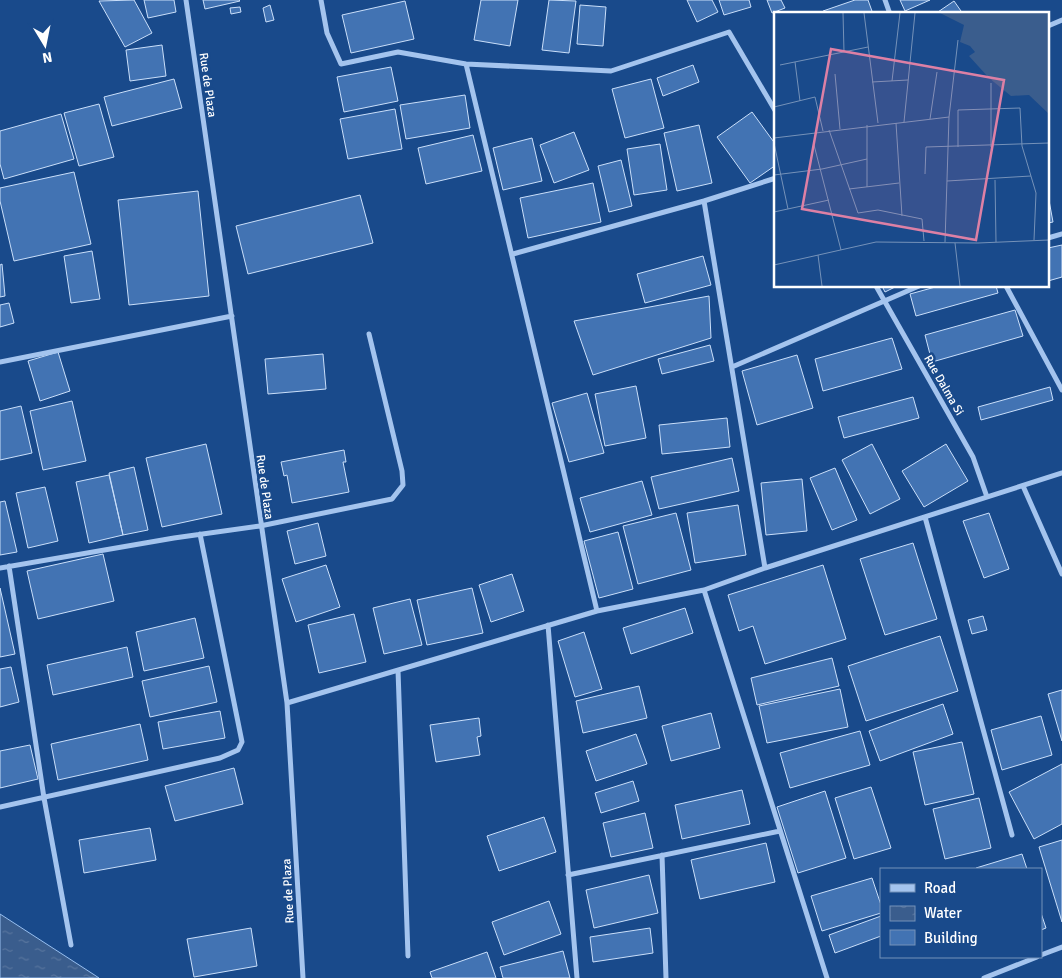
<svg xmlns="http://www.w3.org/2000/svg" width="1062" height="978" viewBox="0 0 1062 978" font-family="Signika,sans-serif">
	<defs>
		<pattern id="water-ripples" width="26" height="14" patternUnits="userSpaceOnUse" patternTransform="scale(1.25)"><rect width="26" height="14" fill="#3a5d8d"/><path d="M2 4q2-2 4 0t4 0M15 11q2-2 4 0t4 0" fill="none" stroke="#58759e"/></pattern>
	</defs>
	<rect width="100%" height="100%" fill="#194a8b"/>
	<path fill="url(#water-ripples)" stroke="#97bff0" d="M0,914l93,60 6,4h-99z"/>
	<path fill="#4273b3" stroke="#cadffa" d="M134,0l18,33 -27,14 -26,-46z
		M144,0h30l2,12 -28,6z
		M203,0h36l1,1 -35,8z
		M481,0h37l-8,46 -36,-6z
		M549,0l27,1 -7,52 -27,-3z
		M687,0h25l6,12 -21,10z
		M719,0h30l2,7 -27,8z
		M767,0h14l4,8 -13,5z
		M855,0h13l5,14h-49l-1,-3z
		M900,0h30l-25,11z
		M405,1l9,38 -63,14 -9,-38z
		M954,1l7,10 -4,3h-22z
		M270,5l4,15 -8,2 -3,-14z
		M580,5l26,2 -3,39 -26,-2z
		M240,7l1,5 -10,2 -1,-6z
		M162,45l4,31 -36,5 -4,-31z
		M693,65l6,17 -36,14 -6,-18z
		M391,67l7,34 -54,11 -7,-35z
		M174,79l8,29 -70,18 -8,-29z
		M651,79l13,49 -39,10 -13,-49z
		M465,95l5,33 -64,11 -6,-34z
		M99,104l15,53 -35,9 -15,-53z
		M395,109l7,40 -54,10 -8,-40z
		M752,112l24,33v20l-26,18 -33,-46z
		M61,114l13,45 -70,20 -4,-15v-33z
		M699,125l13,58 -35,8 -13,-58z
		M574,132l15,38 -35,13 -14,-38z
		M473,135l9,36 -56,13 -8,-36z
		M532,138l10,43 -39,9 -10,-42z
		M660,144l7,46 -33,5 -7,-46z
		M621,160l11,46 -23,6 -11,-46z
		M74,172l17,72 -77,17 -14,-60v-13z
		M593,183l8,39 -73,16 -8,-40z
		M198,191l11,105 -80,9 -11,-105z
		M360,195l13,48 -125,31 -12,-48z
		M1048,195l5,27 -5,1z
		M1062,245v32l-14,4v-33z
		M92,251l8,48 -29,4 -7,-47z
		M703,256l8,29 -66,18 -8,-29z
		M2,264l3,32 -5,1v-32z
		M882,286h15l-12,6z
		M939,286h57l2,7 -82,23 -6,-22z
		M709,296l2,42 -118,37 -19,-54z
		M9,303l5,20 -14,4v-22z
		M1015,310l8,26 -91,26 -7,-27z
		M892,338l10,31 -79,22 -8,-32z
		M710,345l4,16 -52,13 -4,-15z
		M58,352l12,39 -30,10 -12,-40z
		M323,354l3,35 -58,5 -3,-35z
		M797,355l16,53 -56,17 -15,-54z
		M636,386l10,52 -41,8 -10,-52z
		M1050,387l3,13 -72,20 -3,-13z
		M587,393l17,60 -35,9 -17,-59z
		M913,397l6,21 -75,20 -6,-21z
		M72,401l14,60 -43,9 -13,-59z
		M21,406l11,47 -32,7v-49z
		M727,418l3,29 -68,7 -3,-29z
		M206,444l16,70 -60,13 -16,-69z
		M872,444l28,55 -30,15 -28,-54z
		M946,444l22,37 -44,26 -22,-36z
		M344,450l2,12h-3l6,30 -57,11 -5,-28 -3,1 -3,-14z
		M732,458l7,33 -80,18 -8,-32z
		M134,467l14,63 -25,5 -14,-62z
		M835,468l22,52 -25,10 -22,-52z
		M109,475l14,60 -34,8 -13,-61z
		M802,479l5,52 -41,4 -5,-52z
		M642,481l10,34 -62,17 -10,-34z
		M45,487l13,54 -30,7 -12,-55z
		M5,501l12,51 -17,3v-53z
		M738,505l8,50 -51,8 -8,-50z
		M676,513l15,57 -53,14 -15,-58z
		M989,513l20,56 -25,9 -21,-57z
		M318,523l8,33 -31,8 -8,-33z
		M618,532l15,57 -34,9 -15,-57z
		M913,543l24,76 -52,16 -25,-76z
		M103,554l11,47 -76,18 -11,-48z
		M326,565l14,42 -44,15 -14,-43z
		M823,565l23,74 -81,25 -12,-38 -14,5 -11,-36z
		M512,574l12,37 -33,11 -12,-37z
		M0,588l15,66 -15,3z
		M472,588l11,45 -56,12 -10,-45z
		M410,599l12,46 -38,9 -11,-46z
		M685,608l8,25 -62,21 -8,-26z
		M354,614l12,48 -47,11 -11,-48z
		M983,616l4,14 -15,4 -4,-14z
		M195,618l9,40 -60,13 -8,-39z
		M584,632l18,57 -27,8 -17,-56z
		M940,636l18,55 -92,30 -18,-55z
		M127,647l6,30 -80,18 -6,-30z
		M832,658l7,28 -82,19 -6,-27z
		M209,666l8,36 -67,15 -8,-36z
		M11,667l8,35 -19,5v-38z
		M639,686l8,32 -64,15 -7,-32z
		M840,689l8,38 -81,16 -8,-37z
		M1062,690v51l-14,-47z
		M943,704l10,30 -73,27 -11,-30z
		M220,711l5,27 -62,11 -5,-27z
		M711,713l9,35 -49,13 -9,-35z
		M1041,716l11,39 -50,15 -11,-40z
		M479,718l2,18 -4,1 3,18 -44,7 -6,-37z
		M140,724l8,36 -90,20 -7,-36z
		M860,731l10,34 -80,23 -10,-35z
		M636,734l11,30 -51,17 -10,-30z
		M962,742l12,52 -49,11 -12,-53z
		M30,745l8,34 -38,9v-37z
		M1062,764v60l-28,15 -25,-47z
		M234,768l9,36 -68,17 -10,-35z
		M633,781l6,20 -38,12 -6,-20z
		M871,787l20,61 -37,11 -19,-61z
		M742,790l8,34 -68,15 -7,-34z
		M825,791l21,67 -48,15 -21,-66z
		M979,798l12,50 -46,11 -12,-50z
		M645,813l8,35 -42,9 -8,-34z
		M544,817l12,35 -57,19 -12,-35z
		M150,828l6,32 -72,13 -5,-33z
		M1062,840v82l-23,-75z
		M766,843l9,39 -75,17 -9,-39z
		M1022,854l5,15h-50l-1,-1z
		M649,875l9,38 -64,15 -8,-38z
		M872,878l9,27v8l-59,18 -11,-35z
		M549,901l12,33 -57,21 -12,-33z
		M1041,913l5,15 -5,2z
		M881,916v20l-46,17 -6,-18z
		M251,928l6,38 -63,11 -7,-38z
		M650,928l3,25 -60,9 -3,-25z
		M563,951l7,27h-67l-3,-11z
		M487,952l9,26h-64l-2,-6z"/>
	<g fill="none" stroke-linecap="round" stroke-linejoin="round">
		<path stroke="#a4c4ee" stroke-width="5" d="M186,0l101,703 16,275
			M321,0l6,33 14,31 57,-12 68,12 145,7 118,-39 47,80
			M885,0l5,14
			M1048,26l14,-6
			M466,64l131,547
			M704,201l61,367
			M1048,238l14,-4
			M513,254l191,-53 72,-23
			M876,286l97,171 14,40
			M1006,286l56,104
			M0,362l232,-46
			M732,367l187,-81
			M1023,486l39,88
			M925,517l87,318
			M9,566l35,232 27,147
			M0,568l174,-30 86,-12 132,-27 11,-14 -1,-14 -33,-137
			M704,590l123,388
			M548,625l29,353
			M398,670l10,286
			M287,703l310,-92 107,-21 61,-22 297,-95
			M0,807l220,-49 18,-8 4,-8 -42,-208
			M662,855l4,123
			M568,875l212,-44
			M1041,955l21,-8
			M984,978l53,-21"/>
	</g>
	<g text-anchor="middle" stroke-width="5" stroke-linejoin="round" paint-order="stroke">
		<g font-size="12" fill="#fff" stroke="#194a8b">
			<text transform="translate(208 85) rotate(82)" y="4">Rue de Plaza</text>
			<text transform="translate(944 385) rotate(60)" y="4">Rue Dalma Si</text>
			<text transform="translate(265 487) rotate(82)" y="4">Rue de Plaza</text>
			<text transform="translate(288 891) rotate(-93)" y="4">Rue de Plaza</text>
		</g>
	</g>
	<g transform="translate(774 12)">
		<rect width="275" height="275" fill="#194a8b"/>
		<path d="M166,1h109v101l-20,-19 -18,1 -22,-18 -20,-22 6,-4 -5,-6 -10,-4 4,-17z" fill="#3a5d8d"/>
		<path fill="none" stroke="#7592b9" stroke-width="1" d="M69,1l1,39M90,1l14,110M21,50l5,39M6,53l88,-18M61,62l5,55M118,69l8,-68M98,70l36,-2M0,95l41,-10 8,34M156,107l7,-47M130,110l11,-109M122,111l6,93M55,118l29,83 20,-3 44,9 2,22M0,126l175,-21M0,131l14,66M40,133l27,105M184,135v-37l62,-2 2,38 14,47 -2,47M217,135v-64M151,162l1,-27 123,-4M0,163l48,-6 45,-10M221,168l1,62M173,169l84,-5M93,175v-62M75,177l50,-6M0,200l55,-12M171,230l4,-125 9,-77M181,231l5,43M44,243l4,31M0,253l102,-23 102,1 71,-3"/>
		<path fill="#dd80a5" fill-opacity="0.15" stroke="#dd80a5" stroke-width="2.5" d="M57,37l173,31 -28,160 -174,-31z"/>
		<rect width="275" height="275" fill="none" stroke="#fff" stroke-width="2.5"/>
	</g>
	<rect x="880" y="868" width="162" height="90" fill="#194a8b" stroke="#7592b9"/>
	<rect x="890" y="884" width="25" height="8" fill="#a4c4ee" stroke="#7592b9"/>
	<text x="924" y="893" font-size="15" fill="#ffffff">Road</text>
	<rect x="890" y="906" width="25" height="15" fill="url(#water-ripples)" stroke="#7592b9"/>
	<text x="924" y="918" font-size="15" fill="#ffffff">Water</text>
	<rect x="890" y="930" width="25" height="15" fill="#4273b3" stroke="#7592b9"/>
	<text x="924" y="943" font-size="15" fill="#ffffff">Building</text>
	<g transform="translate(45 45) rotate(170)" stroke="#194a8b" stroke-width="4" paint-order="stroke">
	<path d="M0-4L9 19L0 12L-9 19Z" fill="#ffffff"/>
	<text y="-8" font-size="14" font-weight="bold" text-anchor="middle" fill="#ffffff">N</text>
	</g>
</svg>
